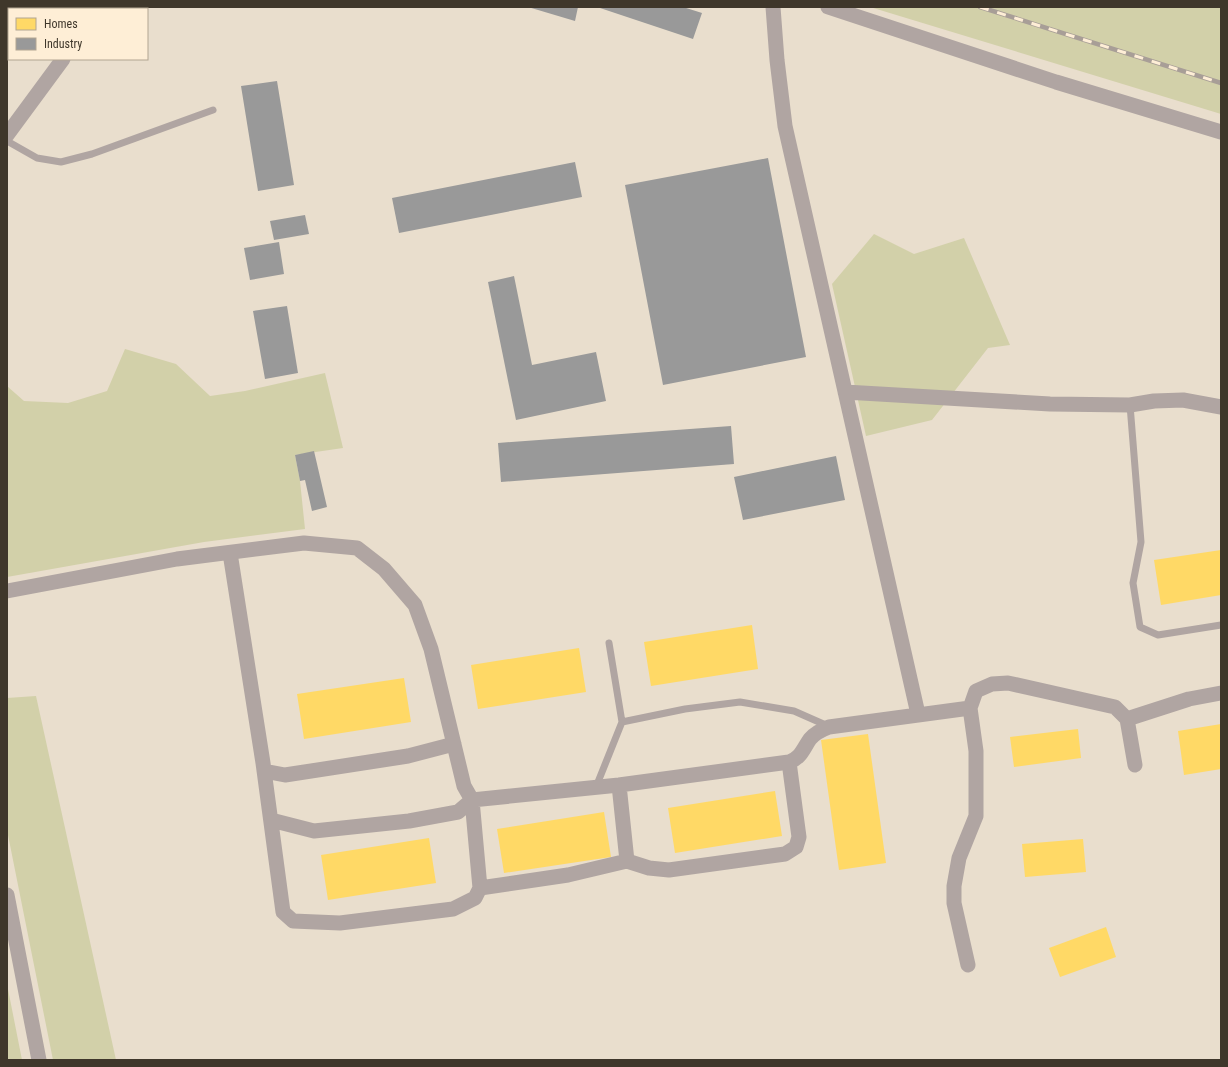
<svg xmlns="http://www.w3.org/2000/svg" width="1228" height="1067" viewBox="0 0 1228 1067" font-family="'Roboto Condensed',sans-serif">
	<rect width="100%" height="100%" fill="#e9decd"/>
	<path fill="#d2d0a9" d="M870,7h351v107z
		M874,234l40,20 50,-16 46,107 -22,3 -56,72 -66,16 -34,-152z
		M125,349l51,15 34,32 35,-5 80,-18 18,75 -48,7 5,26 5,48 -101,13 -197,35v-191l17,15 44,2 39,-12z
		M36,696l80,364h-63l-46,-230v-132z
		M7,984l15,76h-15z"/>
	<path fill="#ffd966" d="M1221,550v45l-60,10 -7,-45z
		M752,625l6,44 -107,17 -7,-44z
		M579,648l7,44 -108,17 -7,-44z
		M404,678l7,44 -107,17 -7,-45z
		M1221,724v45l-37,6 -6,-44z
		M1078,729l3,29 -67,9 -4,-30z
		M868,734l18,129 -47,7 -18,-130z
		M775,791l7,45 -107,17 -7,-45z
		M604,812l7,45 -107,16 -7,-44z
		M429,838l7,45 -108,17 -7,-45z
		M1083,839l3,33 -61,5 -3,-33z
		M1106,927l10,30 -56,20 -11,-29z"/>
	<path fill="#999" d="M528,7h50l-3,14z
		M597,7h86l19,6 -9,26z
		M277,81l17,104 -36,6 -17,-105z
		M768,158l38,199 -143,28 -38,-200z
		M575,162l7,35 -183,36 -7,-35z
		M305,215l4,19 -35,6 -4,-19z
		M279,242l5,32 -34,6 -6,-32z
		M514,276l18,89 64,-13 10,49 -90,19 -28,-138z
		M287,306l11,67 -33,6 -12,-68z
		M731,426l3,38 -233,18 -3,-39z
		M314,451l13,56 -15,4 -7,-31 -5,1 -5,-26z
		M836,456l9,44 -102,20 -9,-43z"/>
	<g fill="none" stroke-linecap="round" stroke-linejoin="round">
		<path stroke="#b0a5a2" stroke-width="7" d="M7,141l30,17 24,4 31,-8 121,-44
			M1130,405l11,137 -8,41 7,44 18,8 63,-10
			M622,722l63,-13 55,-7 54,9 34,15
			M596,787l26,-65 -13,-79"/>
		<path stroke="#b0a5a2" stroke-width="15" d="M773,7l4,53 8,66 133,588
			M828,7l228,75 165,50
			M105,9l2,-2
			M7,135l56,-76
			M845,392l205,12 80,1 24,-4 29,-1 38,7
			M230,553l33,210 20,149 10,9 47,2 113,-14 22,-11 5,-10 -8,-88
			M7,591l170,-32 127,-16 53,5 27,21 31,36 16,44 33,137 8,14 147,-15 170,-23c12,-4 14,-13 21,-23 5,-6 11,-9 19,-12l141,-19 6,-17 16,-7 16,-1 107,24 12,12 8,46
			M1127,719l62,-20 32,-6
			M264,771l21,4 123,-19 46,-12
			M619,785l8,76
			M271,820l43,11 95,-10 49,-9 14,-12
			M480,888l88,-13 59,-14 22,7 20,2 116,-16 11,-7 3,-10 -10,-75
			M7,895l32,165
			M968,965l-14,-62v-17l5,-28 17,-42v-65l-6,-43"/>
		<g stroke="#a89e97" stroke-width="4.5">
			<path id="rail" d="M980,7l241,76
				M36,9l2,-2
				M7,40l2,-2"/>
		</g>
		<use href="#rail" stroke="#feeed6" stroke-width="3" stroke-dasharray="9" stroke-linecap="butt"/>
	</g>
	<rect width="1228" height="1067" fill="none" stroke="#3f372b" stroke-width="16"/>
	<rect x="8" y="8" width="140" height="52" fill="#feeed6" stroke="#b2a592"/>
	<rect x="16" y="18" width="20" height="12" fill="#ffd966" stroke="#b2a592"/>
	<text x="44" y="28" font-size="12" fill="#3f372b">Homes</text>
	<rect x="16" y="38" width="20" height="12" fill="#999999" stroke="#b2a592"/>
	<text x="44" y="48" font-size="12" fill="#3f372b">Industry</text>
</svg>
